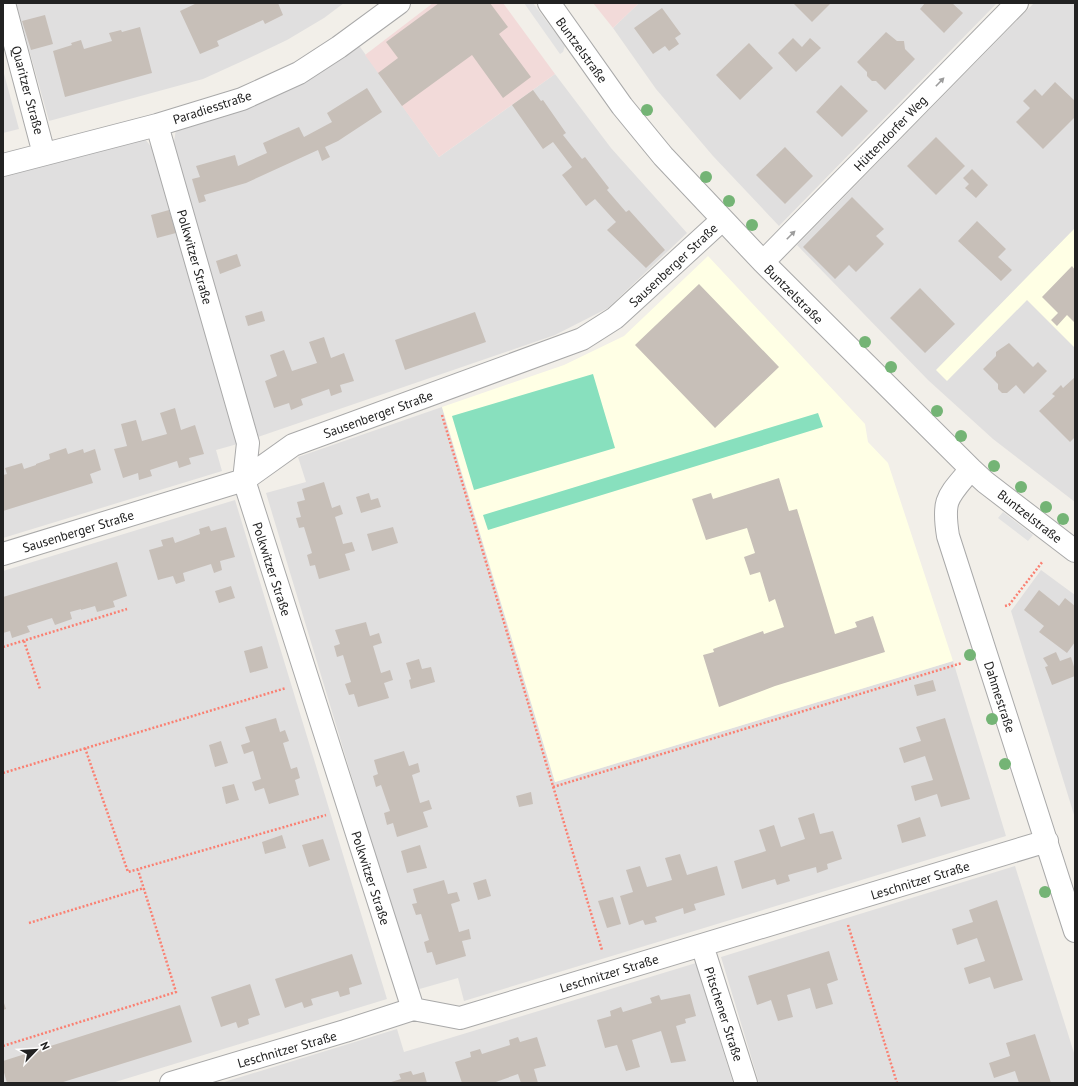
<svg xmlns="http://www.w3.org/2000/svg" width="1078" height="1086" viewBox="0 0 1078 1086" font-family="'PT Sans',sans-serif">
	<rect width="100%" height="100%" fill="#f2efe9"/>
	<path fill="#e0dfdf" d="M16,3h328l-20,15 -37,22 -40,19 -44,20 -154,42z
		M639,3h358l-218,223 -66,-70 -57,-67 -43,-61z
		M1034,3h41v499l-82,-63 -65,-59 -131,-135z
		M358,44l81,113 116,-83 56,74 76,85 -79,75 -53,27 -300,103 -82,-290 3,-19z
		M3,70l16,59 -16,4z
		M144,138l10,12 87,293 -25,7 6,21 -219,67v-361z
		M442,407l113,375 398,-121 53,175 -542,165 -6,-23 -42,12 -150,-497 40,-11 -8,-25z
		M235,500l152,499 -275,84h-109v-512z
		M1041,570l34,25v223l-64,-207z
		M1015,866l60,190v27h-316l-38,-126z
		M696,963l37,120h-512l176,-54 7,23z"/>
	<path fill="#f2dad9" d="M433,3h70l52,71 -116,83 -74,-102z
		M593,3h46l-26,25z"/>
	<path fill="#ffffe5" d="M1075,228v120l-48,-48 -80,81 -11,-11z
		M708,256l157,168 3,18 20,21 65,198 -398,121 -113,-375 122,-42 60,-29z"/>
	<path fill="#88e0be" d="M593,374l22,74 -141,42 -22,-74z
		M818,413l5,14 -335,103 -5,-15z"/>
	<path fill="#e2e2e2" d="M524,3h9l32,43 -2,6 -3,2z
		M1003,512l30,23 -5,6 -30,-23z"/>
	<path fill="#c7bfb8" d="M197,3h81l5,12 -18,9 -2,-4 -46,21 2,5 -19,8 -20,-43z
		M439,3h51l18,24 -9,7 32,43 -28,21 -31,-43 -70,51 -24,-33 20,-15 -12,-16z
		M793,3h38l-19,19z
		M925,3h27l11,10 -19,20 -24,-24z
		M662,8l19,26 -6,4 4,6 -10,7 -4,-5 -12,8 -19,-26z
		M45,15l8,29 -22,6 -9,-29z
		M140,27l12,46 -87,24 -12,-46 19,-6 -1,-2 10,-3 3,9 28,-8 -3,-8 12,-3 1,2z
		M886,32l11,9h7l1,8 10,10 -30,31 -9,-9h-4l-5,-5v-4l-10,-10z
		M793,38l9,9 8,-9 11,10 -25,24 -18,-19z
		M749,43l24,25 -33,32 -24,-25z
		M1055,82l20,19v16l-32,32 -27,-27 14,-14 -7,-7 12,-12 7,7z
		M841,85l27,26 -26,26 -26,-25z
		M367,88l15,24 -44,29 -13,6 5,10 -8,4 -4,-11 -72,33 -42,12 2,6 -7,2 -7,-24 8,-2 -4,-11 39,-11 3,11 29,-13 -4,-10 36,-16 5,10 28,-15 -5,-9z
		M533,90l8,11 2,-1 23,33 -3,2 19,24 3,-2 24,31 -2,2 19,22 3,-2 36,40 -19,18 -39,-38 9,-8 -21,-23 -9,7 -24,-31 10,-8 -19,-25 -10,7 -31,-44z
		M936,137l29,29 -29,29 -29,-29z
		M785,147l28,29 -28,28 -29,-29z
		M972,169l16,16 -12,13 -11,-10 4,-4 -6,-6z
		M852,197l32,32 -8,7 8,8 -28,28 -7,-7 -14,14 -32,-32z
		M169,210l7,23 -19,5 -6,-23z
		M977,221l29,28 -8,8 14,13 -11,11 -43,-40z
		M237,254l4,12 -21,8 -4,-13z
		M1072,266l3,4v53l-8,-8 -10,11 -6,-6 7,-7 -16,-16z
		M699,284l80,83 -64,61 -80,-83z
		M920,288l35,36 -30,29 -35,-35z
		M262,311l3,10 -17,5 -3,-10z
		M475,312l11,30 -81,28 -10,-30z
		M324,337l7,21 13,-5 10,28 -14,4 2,7 -11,4 -2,-7 -28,10 2,6 -12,5 -2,-7 -15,5 -9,-27 12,-5 -7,-21 14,-5 8,21 25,-8 -8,-21z
		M1009,343l24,24 5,-5 9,9 -23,23 -8,-9 -9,8h-5l-4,-4v-5l-15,-15 13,-13v-4z
		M1075,377v60l-5,5 -31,-31 16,-15 -3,-2 9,-9 2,3z
		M175,408l6,22 14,-5 9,29 -15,4 2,6 -12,4 -2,-7 -27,9 2,6 -13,4 -1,-7 -15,5 -9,-29 13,-3 -6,-22 15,-4 6,21 25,-7 -7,-21z
		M66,448l2,6 15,-5 1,4 11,-4 6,21 -11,4 3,9 -90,28v-36l4,-1 -2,-6 17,-5 2,6 12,-4v-1l14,-5 -1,-5z
		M779,478l10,33 8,-2 38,125 22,-7 -2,-5 18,-6 12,36 -110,34 -56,21 -16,-52 11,-3 -1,-3 50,-18 1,3 20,-7 -9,-28 -6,3 -9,-30 -10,3 -6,-18 11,-4 -8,-25 -41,12 -14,-41 19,-6 2,6z
		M324,482l8,26 8,-3 3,9 -8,3 8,27 9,-2 3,9 -10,3 5,16 -31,9 -4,-14 -5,1 -3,-11 5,-2 -8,-26 -5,1 -3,-10 5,-1 -4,-15 8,-2 -3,-11z
		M369,493l2,7 7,-2 3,9 -20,6 -5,-16z
		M209,526l2,5 15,-4 9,30 -15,4 2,9 -8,3 -3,-9 -28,9 2,8 -9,3 -3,-8 -15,4 -9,-30 14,-4 -2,-6 12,-3 2,6 25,-9 -1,-5z
		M393,527l5,16 -26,8 -5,-17z
		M117,562l10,34 -14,5 2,6 -18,5 -2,-6 -14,4v-1l-11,3 2,7 -17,6 -3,-7 -25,8 3,6 -18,6 -2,-7 -7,2v-36z
		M231,586l4,12 -16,5 -4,-12z
		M1039,590l20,16 6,-8 10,8v36l-8,11 -28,-21 5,-6 -20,-16z
		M366,622l4,14 9,-3 3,10 -9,3 8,27 9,-3 3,10 -9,3 5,15 -31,9 -4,-13 -5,1 -4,-11 6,-2 -8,-27 -6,2 -3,-11 6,-2 -5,-14z
		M262,646l6,22 -18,5 -6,-22z
		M1056,652l4,9 11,-4 4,13v6l-23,9 -7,-18 3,-1 -5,-8z
		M419,659l3,10 9,-2 4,15 -24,7 -2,-9 2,-1 -5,-16z
		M933,680l3,11 -19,5 -3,-11z
		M276,718l4,14 5,-2 4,11 -6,2 8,26 6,-2 3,11 -5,2 4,15 -30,9 -5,-16 -9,3 -3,-9 9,-3 -8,-28 -9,3 -3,-9 9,-3 -5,-15z
		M945,718l25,81 -29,8 -4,-13 -22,7 -4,-15 22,-6 -8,-24 -21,7 -5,-15 22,-7 -5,-14z
		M221,741l7,22 -13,4 -6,-22z
		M404,751l5,15 9,-3 2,9 -8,3 8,28 9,-3 3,9 -9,3 5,15 -31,10 -4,-14 -6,2 -3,-12 6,-2 -9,-26 -5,2 -3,-11 5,-2 -4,-14z
		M234,784l5,16 -13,4 -4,-17z
		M531,792l2,12 -14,3 -3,-11z
		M814,813l6,21 13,-3 9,28 -15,5 1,5 -11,4 -1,-6 -28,8 2,6 -13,4 -2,-6 -33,10 -8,-28 32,-10 -7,-21 15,-5 7,22 24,-8 -7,-21z
		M920,817l6,19 -24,7 -5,-18z
		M282,835l4,13 -21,6 -3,-12z
		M323,839l7,21 -21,7 -7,-22z
		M420,845l7,23 -20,5 -6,-22z
		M680,854l7,21 30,-9 8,29 -31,9 2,6 -12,4 -1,-6 -28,9 2,5 -12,3 -2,-5 -14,5 -9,-29 13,-4 -7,-22 14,-4 7,21 25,-7 -7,-22z
		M486,879l5,17 -13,4 -5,-17z
		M444,880l4,14 9,-2 3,9 -9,3 8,28 10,-3 2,10 -9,2 4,15 -30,9 -4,-13 -5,1 -3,-11 5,-2 -8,-26 -5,1 -4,-11 5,-1 -4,-14z
		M613,897l8,27 -14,4 -9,-27z
		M997,900l26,80 -29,9 -4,-12 -21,7 -5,-16 21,-7 -8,-23 -20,7 -5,-16 21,-7 -4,-12z
		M829,951l9,29 -11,4 6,20 -17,5 -6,-21 -23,7 6,22 -15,4 -7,-21 -14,5 -9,-29z
		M352,954l10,30 -13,4 1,6 -10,3 -2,-6 -27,8 2,6 -9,3 -2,-6 -17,6 -10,-29z
		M250,984l10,31 -12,4 1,5 -11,4 -2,-6 -15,5 -10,-30z
		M690,994l6,22 -11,3 1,4 -10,3 10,35 -15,2 -10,-32 -29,9 8,27 -14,4 -9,-26 -12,3 -8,-28 14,-4 -1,-5 11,-4 2,5 29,-9 -2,-5 9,-3 2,5z
		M3,1000l3,9 -3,1z
		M180,1005l12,37 -132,41h-53l-4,-14v-8z
		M1035,1034l16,49h-32l-4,-12 -21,7 -5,-15 21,-7 -4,-13z
		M518,1037l2,5 17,-5 9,29 -12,3 4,14h-17l-3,-9 -25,9h-31l-7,-21 16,-5 -1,-5 10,-3 2,5 28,-9 -1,-5z
		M411,1071l2,4 11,-3 3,11h-39l13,-4 -2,-5z"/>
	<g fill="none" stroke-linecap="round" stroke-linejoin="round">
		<g stroke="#a9a9a9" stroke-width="24">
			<path id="minor" d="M4,3l40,151
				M549,3l73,103 41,50 100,106 208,207 14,13 90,69
				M157,125l91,318 -4,37 169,529
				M3,165l154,-40 85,-26 57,-26 40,-26 60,-44
				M763,262l254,-259
				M971,469c-23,28 -29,29 -23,67l127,395
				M3,554l241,-74 49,-35 289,-106 33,-21 107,-98
				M702,945l44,138
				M171,1083l174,-52 68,-22 47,9 587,-177"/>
		</g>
		<path stroke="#fa8072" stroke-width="2.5" stroke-dasharray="2 2" stroke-linecap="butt" d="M442,415l160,535
			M1005,606l4,-1 34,-44
			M24,641l16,48
			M3,647l124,-38
			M85,748l43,124 198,-57
			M3,773l283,-85
			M553,787l409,-124
			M29,923l115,-35
			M848,925l49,158
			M3,1046l173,-54 -38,-122"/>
		<use href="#minor" stroke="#fff" stroke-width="22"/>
	</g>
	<g fill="#74b475">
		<circle cx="647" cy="110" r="6"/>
		<circle cx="706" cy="177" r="6"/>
		<circle cx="729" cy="201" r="6"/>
		<circle cx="752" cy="225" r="6"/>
		<circle cx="865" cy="342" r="6"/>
		<circle cx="891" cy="367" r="6"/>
		<circle cx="937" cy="411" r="6"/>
		<circle cx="961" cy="436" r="6"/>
		<circle cx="994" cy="466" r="6"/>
		<circle cx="1021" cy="487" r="6"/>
		<circle cx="1046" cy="507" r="6"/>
		<circle cx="1063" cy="519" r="6"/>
		<circle cx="970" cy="655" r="6"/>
		<circle cx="992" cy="719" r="6"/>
		<circle cx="1005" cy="764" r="6"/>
		<circle cx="1045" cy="892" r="6"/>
	</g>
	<defs><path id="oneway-solid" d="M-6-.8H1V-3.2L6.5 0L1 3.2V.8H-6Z"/></defs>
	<g fill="#9c9c9c">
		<use href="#oneway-solid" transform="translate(940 82) rotate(-46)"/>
		<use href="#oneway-solid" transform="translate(791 235) rotate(-45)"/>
	</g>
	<g text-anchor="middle" stroke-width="4" stroke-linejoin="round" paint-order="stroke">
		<g font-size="13" fill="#222" stroke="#fff">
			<text transform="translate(582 50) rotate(54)" y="5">Buntzelstraße</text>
			<text transform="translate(28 90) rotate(75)" y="5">Quaritzer Straße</text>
			<text transform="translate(212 107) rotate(-18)" y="5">Paradiesstraße</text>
			<text transform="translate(890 133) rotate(-46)" y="5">Hüttendorfer Weg</text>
			<text transform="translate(195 257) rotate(74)" y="5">Polkwitzer Straße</text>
			<text transform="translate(673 265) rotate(-43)" y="5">Sausenberger Straße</text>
			<text transform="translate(794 294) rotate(45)" y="5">Buntzelstraße</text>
			<text transform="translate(378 414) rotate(-20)" y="5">Sausenberger Straße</text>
			<text transform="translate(1030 516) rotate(38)" y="5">Buntzelstraße</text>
			<text transform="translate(78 531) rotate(-17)" y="5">Sausenberger Straße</text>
			<text transform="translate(272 569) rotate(72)" y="5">Polkwitzer Straße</text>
			<text transform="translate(1000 697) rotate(72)" y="5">Dahmestraße</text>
			<text transform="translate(371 878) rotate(72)" y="5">Polkwitzer Straße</text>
			<text transform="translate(920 880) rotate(-17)" y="5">Leschnitzer Straße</text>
			<text transform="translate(609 973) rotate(-17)" y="5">Leschnitzer Straße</text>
			<text transform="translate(724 1014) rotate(72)" y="5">Pitschener Straße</text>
			<text transform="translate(287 1049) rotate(-16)" y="5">Leschnitzer Straße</text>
		</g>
	</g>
	<rect width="1078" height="1086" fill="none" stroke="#222222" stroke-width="8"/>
	<g transform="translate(36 1050) rotate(65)" stroke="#ffffff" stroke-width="3" paint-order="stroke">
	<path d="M0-3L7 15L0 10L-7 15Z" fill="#222222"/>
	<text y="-6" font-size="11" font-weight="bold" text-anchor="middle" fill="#222222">N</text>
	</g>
</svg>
